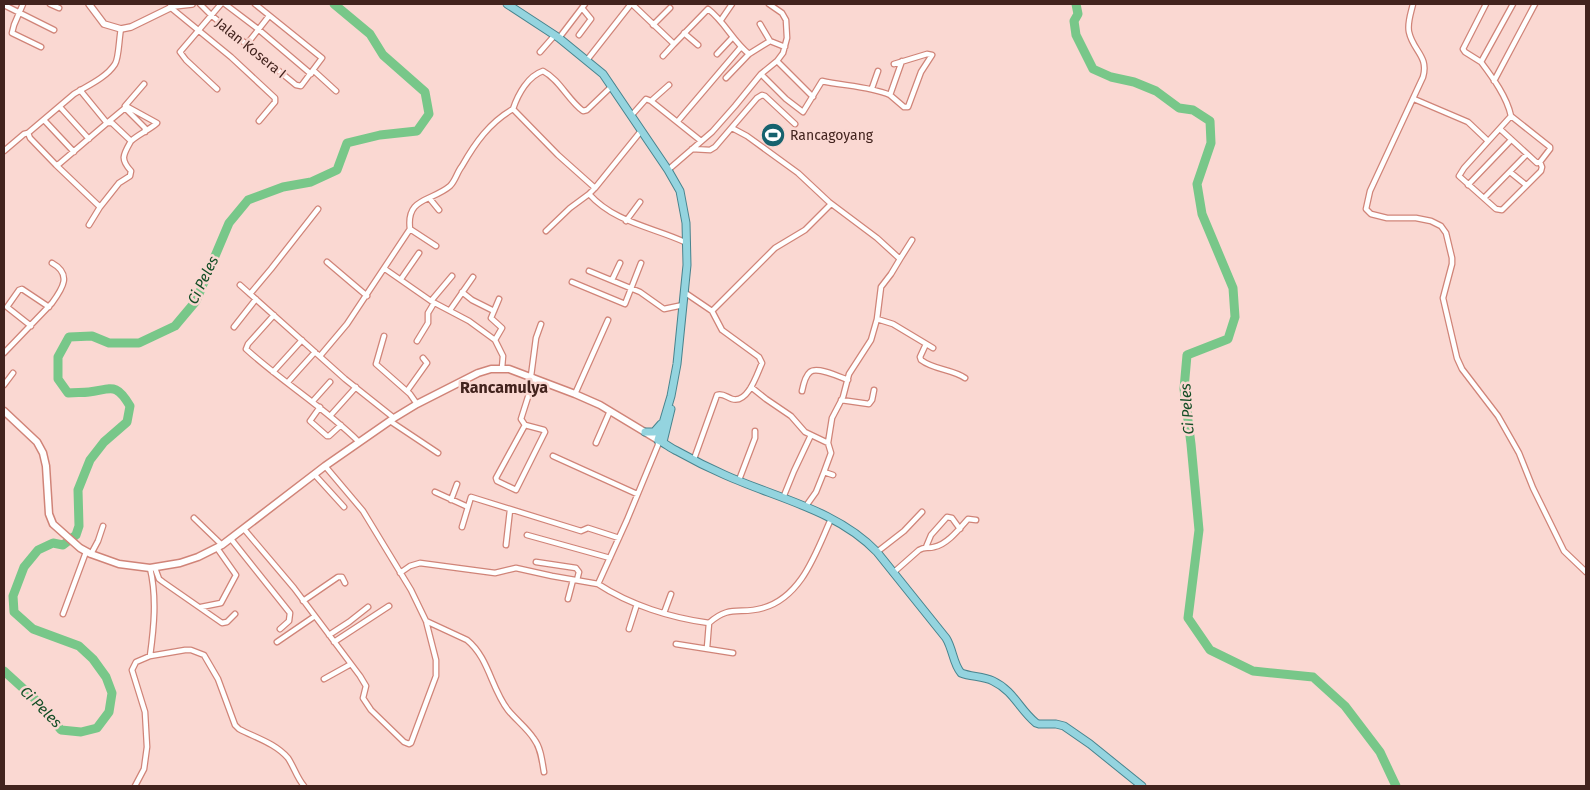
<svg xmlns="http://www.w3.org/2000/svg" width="1590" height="790" viewBox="0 0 1590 790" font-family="'Fira Sans',sans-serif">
	<rect width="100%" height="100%" fill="#fad8d2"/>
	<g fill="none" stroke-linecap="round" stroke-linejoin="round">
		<path stroke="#78c789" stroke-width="9" d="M1076,4l2,10 -4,7 2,14 17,34 18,8 23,5 22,9 23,17 14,2 17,11 1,22 -14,41 5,30 31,74 2,29 -7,22 -41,16 -3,34 7,55 8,86 -11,88 22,32 43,21 60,6 32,29 35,46 16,34
			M4,671l33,30 24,29 20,2 16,-4 12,-16 3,-19 -6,-16 -13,-18 -14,-13 -46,-17 -19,-17 -1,-16 11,-29 14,-17 15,-7 10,2 13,-10 3,-9 -1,-36 12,-30 14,-18 23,-20 3,-16c-14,-24 -18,-17 -41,-14 -7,1 -14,0 -21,1l-10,-14v-22l11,-20 23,-1 17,7h30l36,-17 21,-25 33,-78 19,-23 35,-13 28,-5 26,-12 10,-27 33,-8 37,-4 12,-17 -4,-22 -42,-37 -13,-21 -36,-30"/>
		<g stroke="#d08478" stroke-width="7">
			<path id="minor" d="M23,4l-9,21 -2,8 29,14
				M50,4l9,4
				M200,4l11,11 85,70 5,1 21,-28 -67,-54
				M225,4l33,25 53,45
				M632,4l42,40 34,-35c17,13 24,31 41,45l21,-13 15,6
				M1413,4c-2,9 -6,19 -4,28 4,19 20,24 14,45l-53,114 -4,18 5,5 16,4h29l15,3 10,5 5,7 6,25v6l-9,34 14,60 5,11 36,47 21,37 14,35 31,63 22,21
				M1513,4l-32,58c12,16 26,35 30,54l-47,52 -5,8 37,33 6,1 39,-39 1,-4 -2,-5
				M4,5l50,25
				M170,7l61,50 44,41v4l-16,19
				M721,20l11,-16
				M760,24l10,17
				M653,25l17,-17
				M684,33l14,12
				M579,35l12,-16 -9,-11
				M559,38l26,-34
				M247,44l22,-28
				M540,52l14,-16
				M717,54l15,-16
				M663,56l11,-12
				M587,60l44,-56
				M777,61l36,36
				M1481,62l-16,-10 -2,-3 23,-45
				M313,70l23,21
				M761,74l25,25 17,13 19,-31c22,5 47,5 68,14l12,-34
				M726,78l23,-24
				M1494,81l41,-77
				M872,88l6,-17
				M217,89l-31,-29 -6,-8 41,-48
				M80,90l27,33 -48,41 -3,1 -26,-27 -2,-5 46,-39c13,-8 32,-16 41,-30 4,-6 4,-27 6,-35
				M890,95l14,12h4l13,-35 11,-17 -5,-1 -33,10
				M1414,99l54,23 20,19
				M651,101l50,40
				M125,106l19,-22
				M126,106l31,17c-8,7 -18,11 -26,18l-19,-18h-5l18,-15 20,20v4
				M60,107l29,32
				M513,109l45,46 37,33
				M631,116l15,-17 5,2 18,-16
				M44,120l30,32
				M678,121l63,-74
				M732,128l15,8 51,37 31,29 48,36 23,21 -9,15 -10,13 -4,32 -6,21 -22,34 -6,23 -11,21 -4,25 3,10 -7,19 9,3
				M1500,129l37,34 3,-1 10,-13v-2l-39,-31
				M641,131l-46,57 -6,6c26,29 64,33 98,49
				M692,149l18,1 5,-3 42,-49 5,-3 3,1 30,28
				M4,151l20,-17 4,-1
				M56,165l44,42 19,-24 11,-7 1,-5c-11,-12 -8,-16 0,-30
				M668,170l44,-38 23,-26 26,-32 16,-13 6,-8 4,-15 -1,-18 -4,-7 -13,-9
				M1510,172l16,13
				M1468,185l43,-45
				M1484,198l43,-44
				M430,199l9,11
				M626,221l14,-19
				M89,225l11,-18
				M410,229l26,17
				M546,231l24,-23 19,-14
				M900,259l12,-19
				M327,262l40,34
				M385,269l46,32 38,20 26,19 8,16 -1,12
				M589,271l51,21 24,17 19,-4
				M401,279l18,-26
				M612,280l8,-17
				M572,282l53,22 16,-41
				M240,285l105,94 49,39
				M462,292l10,8 22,11
				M684,292l28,19
				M250,294l21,-25 47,-60
				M431,301l21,-25
				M450,310l23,-33
				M274,315l-26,29 -2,5c36,33 78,58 113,93
				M877,319l16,5 40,24
				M31,326l-24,-19 12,-17 3,-1 27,18
				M234,327l22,-28
				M384,336l-8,28 34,30 7,10
				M495,340l7,-12 -11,-10 8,-19
				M417,341l11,-18v-10l6,-10
				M926,344l-6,13 1,3c13,10 31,9 44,18
				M4,353l48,-50c11,-15 20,-29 0,-40
				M320,356l27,-32 63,-95c-4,-32 21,-27 40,-43 6,-6 7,-14 12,-20 13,-23 28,-44 51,-57 5,-15 15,-33 30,-38 17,9 25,29 40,40l4,-1 25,-24
				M273,372l29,-32
				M531,376l5,-38 5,-14
				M288,382l27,-30
				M4,385l9,-12
				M751,387l15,12 25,17 14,16 23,11
				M407,391l20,-28 -4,-5
				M802,391c1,-5 3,-15 8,-19 7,-6 30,5 38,8
				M575,394l33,-74
				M841,400l28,4 3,-4 2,-10
				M313,401l17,-19
				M320,407l-10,14 17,15h2l12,-11
				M330,416l26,-29
				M390,421l48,32
				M525,425l-29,53 1,3 19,9 29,-58 -1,-2 -19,-5 -4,-6 13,-41
				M658,440v5l-31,75 -29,64c32,21 73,34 111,39 21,-19 31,-8 54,-15 39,-11 53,-56 68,-89
				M596,443l14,-32
				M553,456l84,38
				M694,459l23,-64c6,-2 9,2 15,4 16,5 25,-25 30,-36l-3,-6 -37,-27 -10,-19 63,-63 30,-18 26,-26
				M314,474l30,33
				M739,480l16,-42v-7
				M435,492l33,15
				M783,498l11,-27 17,-36
				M451,500l6,-16
				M806,506l10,-14 8,-20
				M194,518l28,27
				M462,527l9,-30 110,34 7,-3 31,10
				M244,529l50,59 66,88 6,10 -3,12 8,12 33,32 5,2 2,-1 25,-67v-16l-10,-39 -15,-31 -48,-79 -38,-45
				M527,535l83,23
				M231,539l59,74 -1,8 -9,8
				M506,545l4,-35
				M926,547l5,-12 16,-18 5,1 8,11
				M877,552l27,-21 18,-19
				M91,554l7,-13 5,-15
				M536,562l40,6 3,4 -2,8
				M150,568c7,29 4,59 0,88
				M155,568l4,11 4,3 59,41 5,-1 8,-8
				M400,573l10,-7 10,-3 75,10 21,-5 36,8 46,8
				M893,573l26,-23c6,-4 9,-1 15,-3 13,-2 26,-19 34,-28l8,1
				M568,599l5,-19
				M303,601l35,-24h4l3,6
				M201,607l20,-4 15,-28 -19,-27
				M664,613l7,-19
				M63,614l23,-62
				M426,621l41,19c22,18 24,48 41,70 8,10 19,18 26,29 7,9 8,22 10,33
				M629,629l8,-25
				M329,635l20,-13 19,-15
				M277,642l38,-26
				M334,642l55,-36
				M676,644l57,9
				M707,648l2,-25
				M324,679l27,-15
				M135,786l9,-17 3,-22 -2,-35 -13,-42 4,-8 14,-6 35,-6h6l13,5 14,24 17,46 4,4c17,9 36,14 49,29 6,9 9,20 16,28"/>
		</g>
		<g stroke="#d08478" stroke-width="8">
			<path id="tertiary" d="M89,4l15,20 17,5 10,-2 43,-21 18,-2"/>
		</g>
		<g stroke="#d08478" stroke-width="9">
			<path id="secondary" d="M4,411l33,31 6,11 3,13 3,48 4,10 27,24 11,6 28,10 31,4 30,-5 18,-6 24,-12 103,-79 69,-48 23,-14 61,-31 13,-4h18l66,25 25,11 58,35"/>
		</g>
		<g stroke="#48848e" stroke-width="9">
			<path id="primary" d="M507,4l52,34 44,36 65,96 12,21 6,32 1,42 -10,99 -6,32 -13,44c7,3 12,8 19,11 16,9 32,17 48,24 51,23 112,35 152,77l69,86c7,11 7,26 15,35 10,4 22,3 32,8 21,10 26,28 43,42l3,1h17l8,2 26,18 52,42
				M645,432h9l7,-8
				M663,442l8,-33"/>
		</g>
		<use href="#minor" stroke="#fff" stroke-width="4.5"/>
		<use href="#tertiary" stroke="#fff" stroke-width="5.5"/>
		<use href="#secondary" stroke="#fff" stroke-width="6"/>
		<use href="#primary" stroke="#94d4df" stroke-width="7"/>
	</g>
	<defs>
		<g id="stadium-disc" transform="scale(1.25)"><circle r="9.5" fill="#16626e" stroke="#fad8d2"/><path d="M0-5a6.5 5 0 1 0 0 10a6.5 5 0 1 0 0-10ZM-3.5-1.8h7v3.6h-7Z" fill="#fff"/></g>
	</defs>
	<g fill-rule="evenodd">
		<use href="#stadium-disc" x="773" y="135"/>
	</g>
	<g text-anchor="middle" stroke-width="5" stroke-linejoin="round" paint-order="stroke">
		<g font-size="14" fill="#42231e" stroke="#fad8d2">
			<text transform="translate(251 48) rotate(39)" y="5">Jalan Kosera I</text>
		</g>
		<g font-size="14" fill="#42231e" stroke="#fad8d2" text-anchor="start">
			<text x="790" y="140">Rancagoyang</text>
		</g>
		<g font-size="15" font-style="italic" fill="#134d25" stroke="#fad8d2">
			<text transform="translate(203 280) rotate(-64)" y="5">Ci Peles</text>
			<text transform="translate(1187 409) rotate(-94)" y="5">Ci Peles</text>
			<text transform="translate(41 707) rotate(45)" y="5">Ci Peles</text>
		</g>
		<g font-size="16" font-weight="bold" fill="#42231e" stroke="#fad8d2">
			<text x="504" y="393">Rancamulya</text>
		</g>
	</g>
	<rect width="1590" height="790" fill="none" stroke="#42231e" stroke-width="10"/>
</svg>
